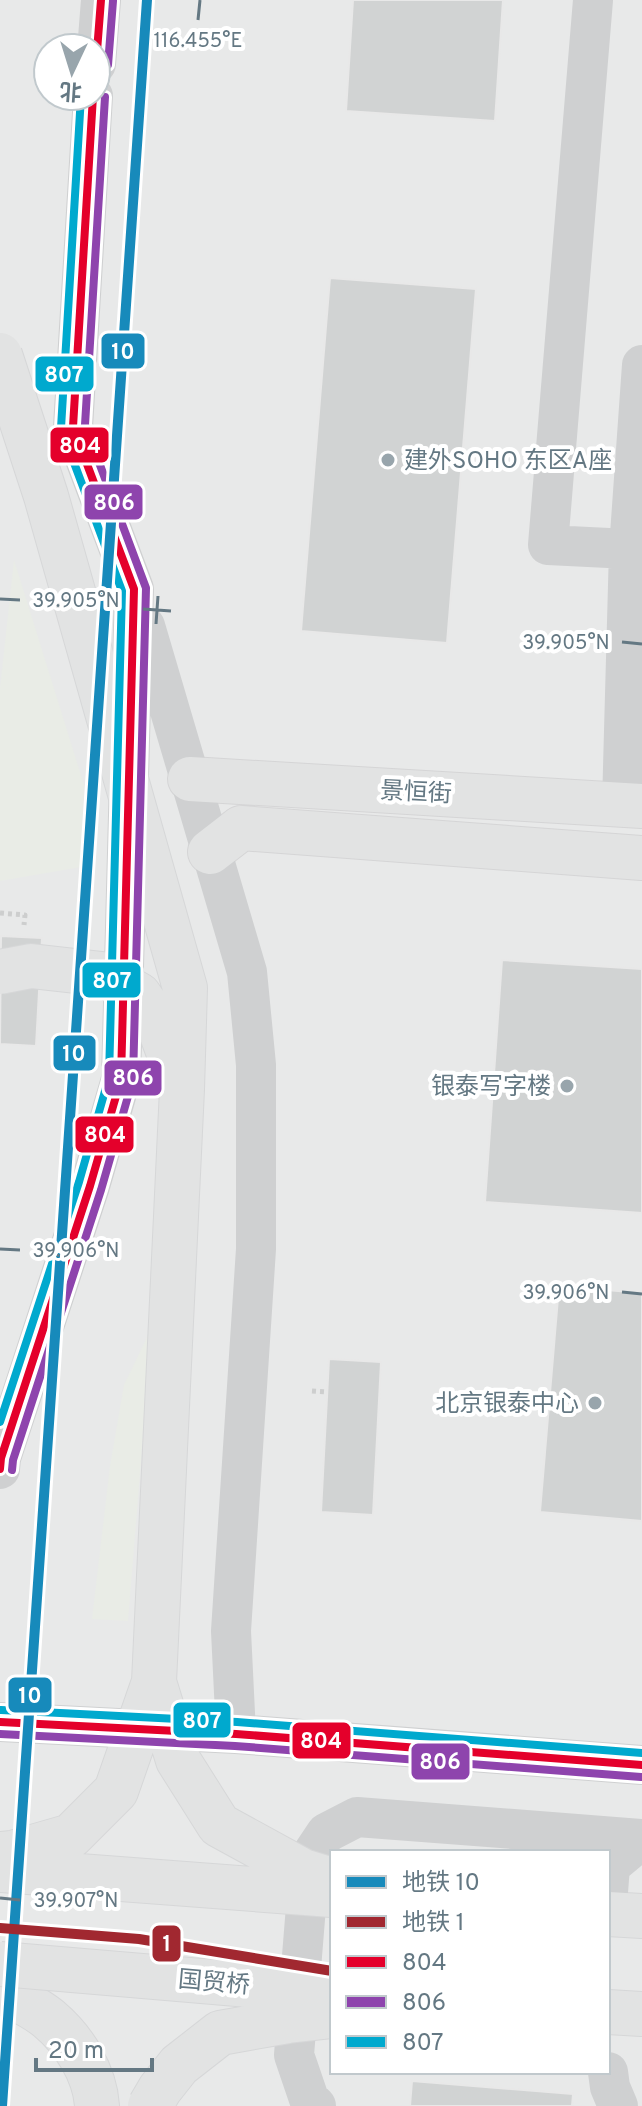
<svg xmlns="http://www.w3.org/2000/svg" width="642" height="2106" viewBox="0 0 642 2106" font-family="Overpass,'Noto Sans SC',sans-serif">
	<rect width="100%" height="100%" fill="#f9f9f8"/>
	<path fill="#e8e9e9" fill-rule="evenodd" d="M0,0h642v2106h-642zM48,48h48v48h-48zM332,1852h276v220h-276z"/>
	<path fill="#e9ece6" d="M14,560l70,225 -3,82 -81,14v-193z
		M152,1327l-24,294 -36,-2 18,-153 14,-81z"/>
	<path fill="#d1d3d3" stroke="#e8e8e8" stroke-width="2" d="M353,0h150l-8,121 -149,-10z
		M330,278l146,11 -29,354 -146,-12z
		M1,936l41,2 -6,108 -36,-2z
		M502,960l140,9v244l-157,-11z
		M559,1286l83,7v228l-102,-9z
		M329,1359l52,3 -8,153 -52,-3z
		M412,2081l161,13 -1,12h-162z"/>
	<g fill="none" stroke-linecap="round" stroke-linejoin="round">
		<g stroke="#d5d5d6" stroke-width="46">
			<path id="major" d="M190,779l452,27
				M210,852l31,-24 401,30"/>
		</g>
		<g stroke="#d6d7d8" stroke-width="46">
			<path id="highway" d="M608,1914l34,2
				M0,1990c16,9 35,17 49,29 25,21 46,54 48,87
				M608,2012l34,2"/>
		</g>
		<path stroke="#cdcece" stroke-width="5" stroke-dasharray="4 4" stroke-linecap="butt" d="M0,913l25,2 -1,10
			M312,1391l15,1"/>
		<path stroke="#cfd0d1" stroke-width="40" d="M593,0l-45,545 81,4
			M96,64l5,-64
			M145,626l102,346 9,93v184l-25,382 5,103
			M622,804l7,-255 13,-184
			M0,1469l1,-11 89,-272 31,-107 13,-490 -61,-162 20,-331
			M0,1722l236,12 406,31
			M608,1892l2,-26 32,-27
			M608,2072l2,15 8,19
			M316,2106l-7,-7 -15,-44 16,-198 16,-24 31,-16 285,22"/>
		<use href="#major" stroke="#e2e3e3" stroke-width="44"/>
		<use href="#highway" stroke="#e2e3e3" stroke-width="44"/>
		<g stroke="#d6d7d8" stroke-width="46" stroke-linecap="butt">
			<path id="highway-bridge" d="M0,355l46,141 139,492 -3,101 -28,593 -38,109 -45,45 -59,17 -12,1
				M0,972l31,-6 71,8 37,21 18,26 18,49
				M154,1682l24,78 41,65 84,46 29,9
				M0,1870l332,25
				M0,1964l332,28
				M150,2106l10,-17 19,-24 41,-32 68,-12 44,-5"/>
		</g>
		<use href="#highway-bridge" stroke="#e2e3e3" stroke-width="44"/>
		<g stroke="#fff" stroke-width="14">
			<path id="bus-1" d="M96,64l5,-64
				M0,1469l1,-11 89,-272 31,-107 13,-490 -61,-162 20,-331
				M0,1722l236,12 406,31"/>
		</g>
		<g stroke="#fff" stroke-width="14">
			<path id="bus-2" d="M108,65l5,-64
				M12,1470l1,-10 88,-270 32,-111 13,-491 -61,-163 20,-328
				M0,1734l235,12 406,31"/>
		</g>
		<g stroke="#fff" stroke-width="14">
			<path id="bus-3" d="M0,1422l79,-240 30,-105 13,-486 -61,-163 20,-332
				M1,1710l236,12 405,31"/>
		</g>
		<use href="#bus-1" stroke="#e4002b" stroke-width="8"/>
		<use href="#bus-2" stroke="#8e44ad" stroke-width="8"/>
		<use href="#bus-3" stroke="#00a9ce" stroke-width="8"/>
		<g stroke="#fff" stroke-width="16">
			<path id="metro-1" d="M2,2106l145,-2106"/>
		</g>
		<g stroke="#fff" stroke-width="16">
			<path id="metro-2" d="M0,1928l139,11 193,32"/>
		</g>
		<use href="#metro-1" stroke="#178abb" stroke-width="10"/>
		<use href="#metro-2" stroke="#a12830" stroke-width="10"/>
	</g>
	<path fill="none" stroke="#647883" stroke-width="3" d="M198,20l2,-20M0,599l20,1M143,609l28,2M156,624l2,-28M622,642l20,2M0,1249l20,1M622,1292l20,2M0,1898l20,2"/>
	<g fill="#98a5ac" stroke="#fff" stroke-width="3">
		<circle cx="388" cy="460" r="8"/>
		<circle cx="567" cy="1086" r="8"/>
		<circle cx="595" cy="1403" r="8"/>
	</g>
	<g text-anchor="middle" stroke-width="8" stroke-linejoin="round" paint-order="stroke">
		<g font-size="24" fill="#647883" stroke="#fff" text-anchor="end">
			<text x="404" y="468" text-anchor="start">建外SOHO 东区A座</text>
			<text x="551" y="1094">银泰写字楼</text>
			<text x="579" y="1411">北京银泰中心</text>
		</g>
		<g font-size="24" fill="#647883" stroke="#fff">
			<text transform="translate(416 792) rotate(3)" y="8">景恒街</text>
			<text transform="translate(214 1982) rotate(5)" y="8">国贸桥</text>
		</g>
	</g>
	<g font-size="20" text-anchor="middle" fill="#647883" stroke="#fff" stroke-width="8" stroke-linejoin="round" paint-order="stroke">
		<text x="198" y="47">116.455°E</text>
		<text x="76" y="607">39.905°N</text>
		<text x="566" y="649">39.905°N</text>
		<text x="76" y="1257">39.906°N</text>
		<text x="566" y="1299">39.906°N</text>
		<text x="76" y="1907">39.907°N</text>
	</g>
	<g stroke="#fff" stroke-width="3">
		<rect x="100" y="332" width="46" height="38" rx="8" fill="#178abb"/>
		<rect x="34" y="355" width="61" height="38" rx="8" fill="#00a9ce"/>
		<rect x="49" y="426" width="61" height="38" rx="8" fill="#e4002b"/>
		<rect x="83" y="483" width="61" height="38" rx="8" fill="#8e44ad"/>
		<rect x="81" y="961" width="61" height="38" rx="8" fill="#00a9ce"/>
		<rect x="52" y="1034" width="45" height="38" rx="8" fill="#178abb"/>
		<rect x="103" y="1059" width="60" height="38" rx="8" fill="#8e44ad"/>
		<rect x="74" y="1115" width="61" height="39" rx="8" fill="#e4002b"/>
		<rect x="7" y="1676" width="46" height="38" rx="8" fill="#178abb"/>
		<rect x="172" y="1701" width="60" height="38" rx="8" fill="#00a9ce"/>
		<rect x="291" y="1721" width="61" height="39" rx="8" fill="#e4002b"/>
		<rect x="410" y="1742" width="61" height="39" rx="8" fill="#8e44ad"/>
		<rect x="151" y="1924" width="31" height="39" rx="8" fill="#a12830"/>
	</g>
	<g font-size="22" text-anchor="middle" font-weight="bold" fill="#fff">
		<text x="123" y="359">10</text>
		<text x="64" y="382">807</text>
		<text x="80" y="453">804</text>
		<text x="114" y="510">806</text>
		<text x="112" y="988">807</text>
		<text x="74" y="1061">10</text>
		<text x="133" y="1085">806</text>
		<text x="105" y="1142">804</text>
		<text x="30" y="1703">10</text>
		<text x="202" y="1728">807</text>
		<text x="321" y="1748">804</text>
		<text x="440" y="1769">806</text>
		<text x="167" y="1951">1</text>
	</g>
	<rect x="330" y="1850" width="280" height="224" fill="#ffffff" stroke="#c1c9cd" stroke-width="2"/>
	<rect x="346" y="1876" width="40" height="12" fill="#178abb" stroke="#c1c9cd" stroke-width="2"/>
	<text x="402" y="1890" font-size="24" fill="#647883">地铁 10</text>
	<rect x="346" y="1916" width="40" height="12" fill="#a12830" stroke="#c1c9cd" stroke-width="2"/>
	<text x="402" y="1930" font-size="24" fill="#647883">地铁 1</text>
	<rect x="346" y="1956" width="40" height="12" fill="#e4002b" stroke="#c1c9cd" stroke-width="2"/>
	<text x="402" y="1970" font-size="24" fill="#647883">804</text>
	<rect x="346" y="1996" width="40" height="12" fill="#8e44ad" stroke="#c1c9cd" stroke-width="2"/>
	<text x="402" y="2010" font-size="24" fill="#647883">806</text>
	<rect x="346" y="2036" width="40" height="12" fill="#00a9ce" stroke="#c1c9cd" stroke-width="2"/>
	<text x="402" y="2050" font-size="24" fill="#647883">807</text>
	<g transform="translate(72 72) rotate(184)"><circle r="38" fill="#ffffff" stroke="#c1c9cd" stroke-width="2"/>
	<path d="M0-6L14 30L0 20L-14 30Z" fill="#98a5ac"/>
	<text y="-12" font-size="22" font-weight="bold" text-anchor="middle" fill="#647883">北</text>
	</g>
	<path d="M36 2058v12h116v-12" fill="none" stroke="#647883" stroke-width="4"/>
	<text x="48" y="2058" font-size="24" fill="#647883" stroke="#ffffff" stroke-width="6" paint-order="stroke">20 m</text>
</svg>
